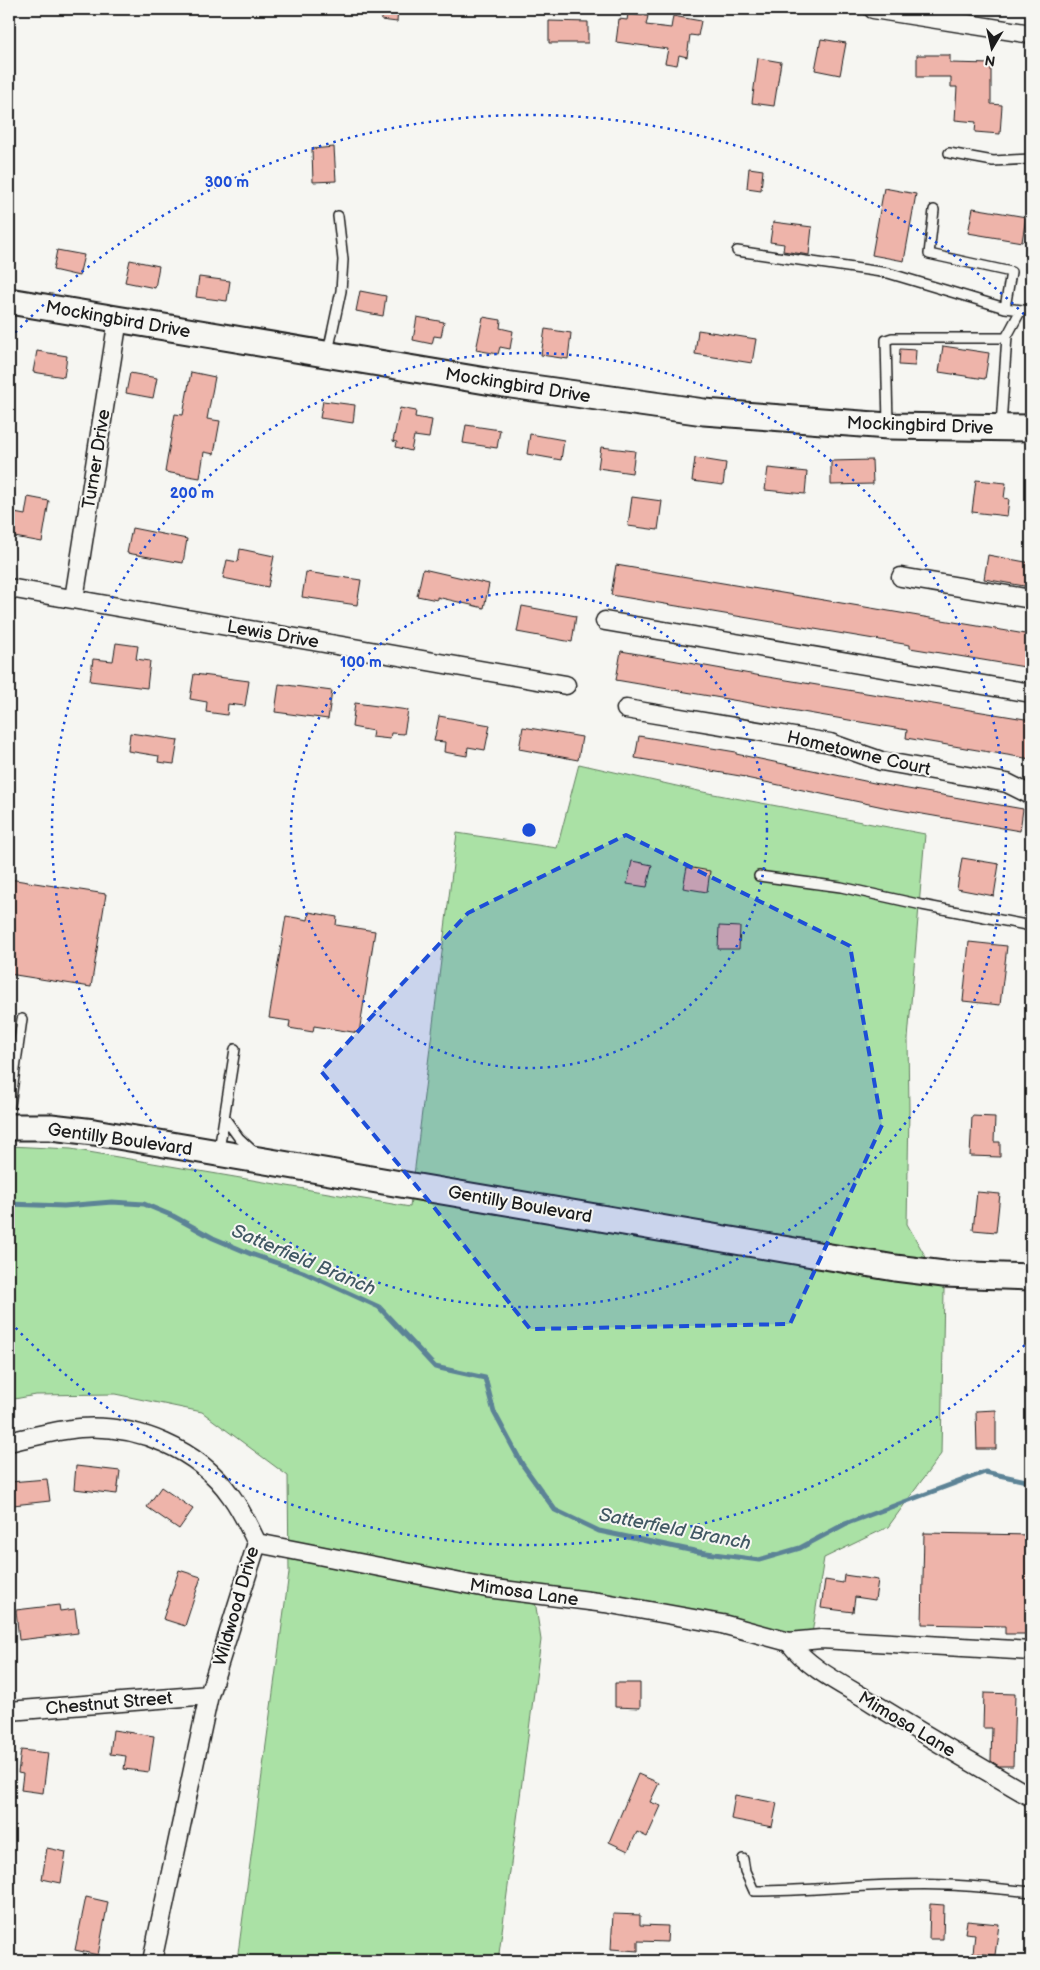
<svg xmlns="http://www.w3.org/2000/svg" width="1040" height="1970" viewBox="0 0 1040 1970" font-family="'Balsamiq Sans',sans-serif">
	<rect width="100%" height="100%" fill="#f6f6f2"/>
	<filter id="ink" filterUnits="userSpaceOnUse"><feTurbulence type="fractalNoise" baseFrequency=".02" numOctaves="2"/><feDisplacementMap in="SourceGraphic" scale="10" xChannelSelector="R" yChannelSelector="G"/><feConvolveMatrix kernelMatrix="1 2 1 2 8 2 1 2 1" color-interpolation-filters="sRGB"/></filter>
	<g filter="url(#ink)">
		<path fill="#aae1a5" stroke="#637e60" d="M579,764l124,28 222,42 -17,205 1,71 -2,114 37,65 -3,165 -53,73 -64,31 -13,82 -277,-46 7,46 -43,321h-261l52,-388 -1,-97 -86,-64 -87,-18 -79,1 -27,5v-254l62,3 339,58 47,-374 100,15z"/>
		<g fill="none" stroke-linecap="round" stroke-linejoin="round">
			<path stroke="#5c8396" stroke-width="5" d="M9,1204l55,2 48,-4 32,2 29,12 40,22 38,16 52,18 76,35 56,60 50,11 9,34 28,52 33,46 44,21 100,21 60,8 41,-12 45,-24 140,-52 46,10"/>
		</g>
		<path fill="#eeb4aa" stroke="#1c1c1c" d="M382,9h16l-1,13 -16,-2z
			M628,14l20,2 -2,9 25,3 2,-12 28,5 -3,15 -8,-1 -3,22 -8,-2 -2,10 -12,-2 3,-14 -52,-7 3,-23 8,1z
			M549,21l39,1v21h-39z
			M821,39l25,4 -6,32 -25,-5z
			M917,55h33v8l41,1v40l11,1 -2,29 -25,-2 1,-10 -21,-2 2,-33h-6v-10h-34z
			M758,58l23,4 -7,44 -22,-3z
			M334,147l2,34 -23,1 -1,-33z
			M749,168l14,2 -2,20 -14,-2z
			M884,188l32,6 -12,67 -32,-6z
			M973,208l53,9 -4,25 -54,-9z
			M773,222l39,5 -3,28 -26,-4 1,-7 -14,-2z
			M57,250l27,5 -5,21 -26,-6z
			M130,260l29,6 -4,22 -30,-6z
			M199,277l31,4 -3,20 -31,-4z
			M360,291l26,5 -3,20 -27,-5z
			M417,317l27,5 -3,15 -7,-1 -2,8 -19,-4z
			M483,317l18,3 -1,8 13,3 -3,18 -10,-2 -2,7 -22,-4z
			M545,329l26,4 -3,26 -27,-4z
			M698,330l58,9 -4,24 -57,-9z
			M943,346l46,7 -4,26 -46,-7z
			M900,349l16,1 -1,16 -16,-1z
			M37,351l30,5 -3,21 -31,-5z
			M191,372l24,5 -8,42 13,2 -6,33 -10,-2 -4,26 -35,-6 10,-58 8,1z
			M130,373l27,5 -4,20 -27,-5z
			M323,401l32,4 -2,18 -33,-5z
			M400,408l16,3 -1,6 17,3 -3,18 -15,-2 -3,15 -15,-4 1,-5 -4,-1z
			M466,425l34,5 -3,18 -34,-5z
			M530,434l34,6 -3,20 -34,-6z
			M601,447l34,4 -3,22 -34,-5z
			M695,458l31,5 -3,22 -31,-4z
			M872,460l1,24 -42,1v-24z
			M768,468l39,4 -2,22 -40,-4z
			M976,480l30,3 -2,15 5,1 -2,17 -35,-4z
			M28,497l21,4 -7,41 -33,-6v-24l16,3z
			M632,497l30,4 -4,29 -30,-4z
			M132,528l55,11 -4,24 -56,-10z
			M240,549l34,7 -6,31 -45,-9 4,-18 11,2z
			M988,555l43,8 -1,24 -46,-8z
			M616,565l415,70v33l-121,-20v-3l-299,-50z
			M423,569l66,15 -5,24 -47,-11v3l-20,-4z
			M306,572l55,8 -4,25 -55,-8z
			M522,606l54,10 -4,26 -55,-10z
			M116,643l22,3 -2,13 14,2 -3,27 -57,-7 3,-22 20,2z
			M621,651l135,24 275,45v39l-125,-21 1,-8 -291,-50z
			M194,674l55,7 -4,25 -17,-2 -1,11 -21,-3 1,-10 -17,-3z
			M279,684l53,7 -4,28 -53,-7z
			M355,703l53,7 -4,24 -13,-1 -1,6 -18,-2 1,-6 -21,-4z
			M439,716l51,9 -5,25 -17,-3 -1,9 -23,-4 1,-10 -11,-1z
			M523,727l59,10 -4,23 -59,-11z
			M130,733l48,7 -4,24 -16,-2 1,-6 -31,-5z
			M639,736l97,16v2l143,30 144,25 -3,22 -132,-23 -142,-30v-1l-111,-19z
			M962,858l37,6 -5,32 -37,-7z
			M632,861l20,4 -5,22 -20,-3z
			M687,867l23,4 -3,21 -24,-4z
			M9,879l97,15 -15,93 -82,-13z
			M309,912l28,5 -1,8 39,6 -16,102 -45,-7 -1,6 -24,-4 1,-7 -21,-3 17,-102 22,4z
			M719,926l21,1 -1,22h-21z
			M969,942l38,4 -7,59 -37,-4z
			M972,1116l23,1 -1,25h6v15l-30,-1z
			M977,1192l23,2 -4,38 -23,-2z
			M996,1410v39h-19l-1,-38z
			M76,1466l44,5 -3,23 -43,-5z
			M47,1479l3,22 -37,4 -3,-23z
			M161,1487l32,22 -14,20 -32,-22z
			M924,1533l107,2 -1,61h-2v38h-23v-8l-83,-2z
			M179,1570l22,7 -16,49 -22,-7z
			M844,1575l34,5 -3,20 -20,-3 -2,15 -32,-4 4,-28 18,3z
			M59,1605l1,6 15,-2 3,24 -59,7 -3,-30z
			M615,1683h25v25l-25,-1z
			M984,1693l31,1 -2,72h-14l-8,-5 1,-33h-9z
			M113,1730l41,6 -5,36 -25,-3 2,-13 -16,-2z
			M21,1750l27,3 -5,40 -22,-3 2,-16 -5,-1z
			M638,1774l21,9 -9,19 11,4 -14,31 -10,-5 -9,19 -19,-9z
			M735,1795l42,8 -5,24 -41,-8z
			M47,1848l19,4 -5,31 -19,-4z
			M86,1897l22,5 -10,53 -23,-5z
			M930,1904l14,1 -1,34h-14z
			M613,1914l27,1v10l28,1 -1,16 -29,-1v10l-27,-2z
			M967,1921l32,3 -4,31 -22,-2 2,-19 -10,-1z"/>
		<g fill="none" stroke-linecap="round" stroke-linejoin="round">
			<g stroke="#1c1c1c" stroke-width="12">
				<path id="lane" d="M949,153l44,8 38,-2
					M934,210l-5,44 82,18 -6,36
					M737,251l151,22 117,35 26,3
					M328,352l13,-61 2,-31 -5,-44
					M888,424l-2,-84 6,-2h115
					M1001,425l6,-89 14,-26
					M759,876l82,11 81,18 109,21
					M9,1113l13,-94
					M224,1117l15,21 16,15
					M219,1150l16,-101
					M743,1859l2,12 9,20c64,0 129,-9 194,-6 28,1 55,4 83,7"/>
			</g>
			<g stroke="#1c1c1c" stroke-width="21">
				<path id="street" d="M873,9l158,25
					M901,577l130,22
					M9,588l557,97
					M74,599l44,-280
					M605,621l426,72
					M626,709l204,34 51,18 126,22 24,12
					M9,1442c23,-5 47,-12 71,-14 57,-4 118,21 151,68 11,15 18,31 26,47l-48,152 -57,266
					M257,1543l230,45 118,15 117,21 67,18 32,-3 210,12
					M789,1642c21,28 55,43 84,61 52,32 105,63 158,94
					M9,1711l200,-16"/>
			</g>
			<g stroke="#1c1c1c" stroke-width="29">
				<path id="secondary" d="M9,301l495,83 200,28 184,14 143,2
					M9,1127h42l43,5 801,136 49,6 87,3"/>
			</g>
			<use href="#lane" stroke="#f6f6f2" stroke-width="9"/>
			<use href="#street" stroke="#f6f6f2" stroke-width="18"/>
			<use href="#secondary" stroke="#f6f6f2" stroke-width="25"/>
		</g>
	</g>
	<path fill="#1d4ed8" fill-opacity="0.2" stroke="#1d4ed8" stroke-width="4" stroke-dasharray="10 6" stroke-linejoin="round" d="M626,835l224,111 32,179 -92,199 -260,5 -97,-123 -112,-135 147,-158z"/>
	<g fill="none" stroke="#1d4ed8" stroke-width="2.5" stroke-dasharray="2.5 5">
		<circle cx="529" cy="830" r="238"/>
		<circle cx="529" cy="830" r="477"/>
		<path d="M1030 1340A715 715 0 0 1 10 1322M10 338A715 715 0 0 1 1030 320"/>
	</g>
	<g text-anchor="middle" stroke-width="4" stroke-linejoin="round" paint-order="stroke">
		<g font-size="18" fill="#1c1c1c" stroke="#f6f6f2">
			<text transform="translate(118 319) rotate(10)" y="6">Mockingbird Drive</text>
			<text transform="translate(518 385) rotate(9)" y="6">Mockingbird Drive</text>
			<text transform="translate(920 425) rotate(2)" y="6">Mockingbird Drive</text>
			<text transform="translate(96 459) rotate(-81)" y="6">Turner Drive</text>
			<text transform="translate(273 634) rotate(10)" y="6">Lewis Drive</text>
			<text transform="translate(859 753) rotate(13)" y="6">Hometowne Court</text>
			<text transform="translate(120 1139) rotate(8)" y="6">Gentilly Boulevard</text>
			<text transform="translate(520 1204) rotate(10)" y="6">Gentilly Boulevard</text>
			<text transform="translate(524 1592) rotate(8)" y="6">Mimosa Lane</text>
			<text transform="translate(236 1606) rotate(-74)" y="6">Wildwood Drive</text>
			<text transform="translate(109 1703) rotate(-5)" y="6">Chestnut Street</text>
			<text transform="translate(907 1724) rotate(31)" y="6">Mimosa Lane</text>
		</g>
		<g font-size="19" font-style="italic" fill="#415863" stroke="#f6f6f2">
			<text transform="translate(304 1259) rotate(23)" y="7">Satterfield Branch</text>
			<text transform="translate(675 1528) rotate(11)" y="7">Satterfield Branch</text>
		</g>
	</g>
	<circle cx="529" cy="830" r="8" fill="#1d4ed8" stroke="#f6f6f2" stroke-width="2.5"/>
	<g font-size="15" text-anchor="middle" font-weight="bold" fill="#1d4ed8" stroke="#f6f6f2" stroke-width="4" stroke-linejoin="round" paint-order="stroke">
		<text x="227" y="187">300 m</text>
		<text x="192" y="498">200 m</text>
		<text x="361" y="667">100 m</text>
	</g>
	<rect width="1040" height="1970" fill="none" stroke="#f6f6f2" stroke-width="30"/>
	<rect x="15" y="15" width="1010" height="1940" fill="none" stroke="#1c1c1c" stroke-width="2" filter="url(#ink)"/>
	<g transform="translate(992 48) rotate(189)" stroke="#f6f6f2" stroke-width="4" paint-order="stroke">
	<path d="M0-4L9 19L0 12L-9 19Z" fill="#1c1c1c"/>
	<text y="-8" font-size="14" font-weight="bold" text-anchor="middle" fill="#1c1c1c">N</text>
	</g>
</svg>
